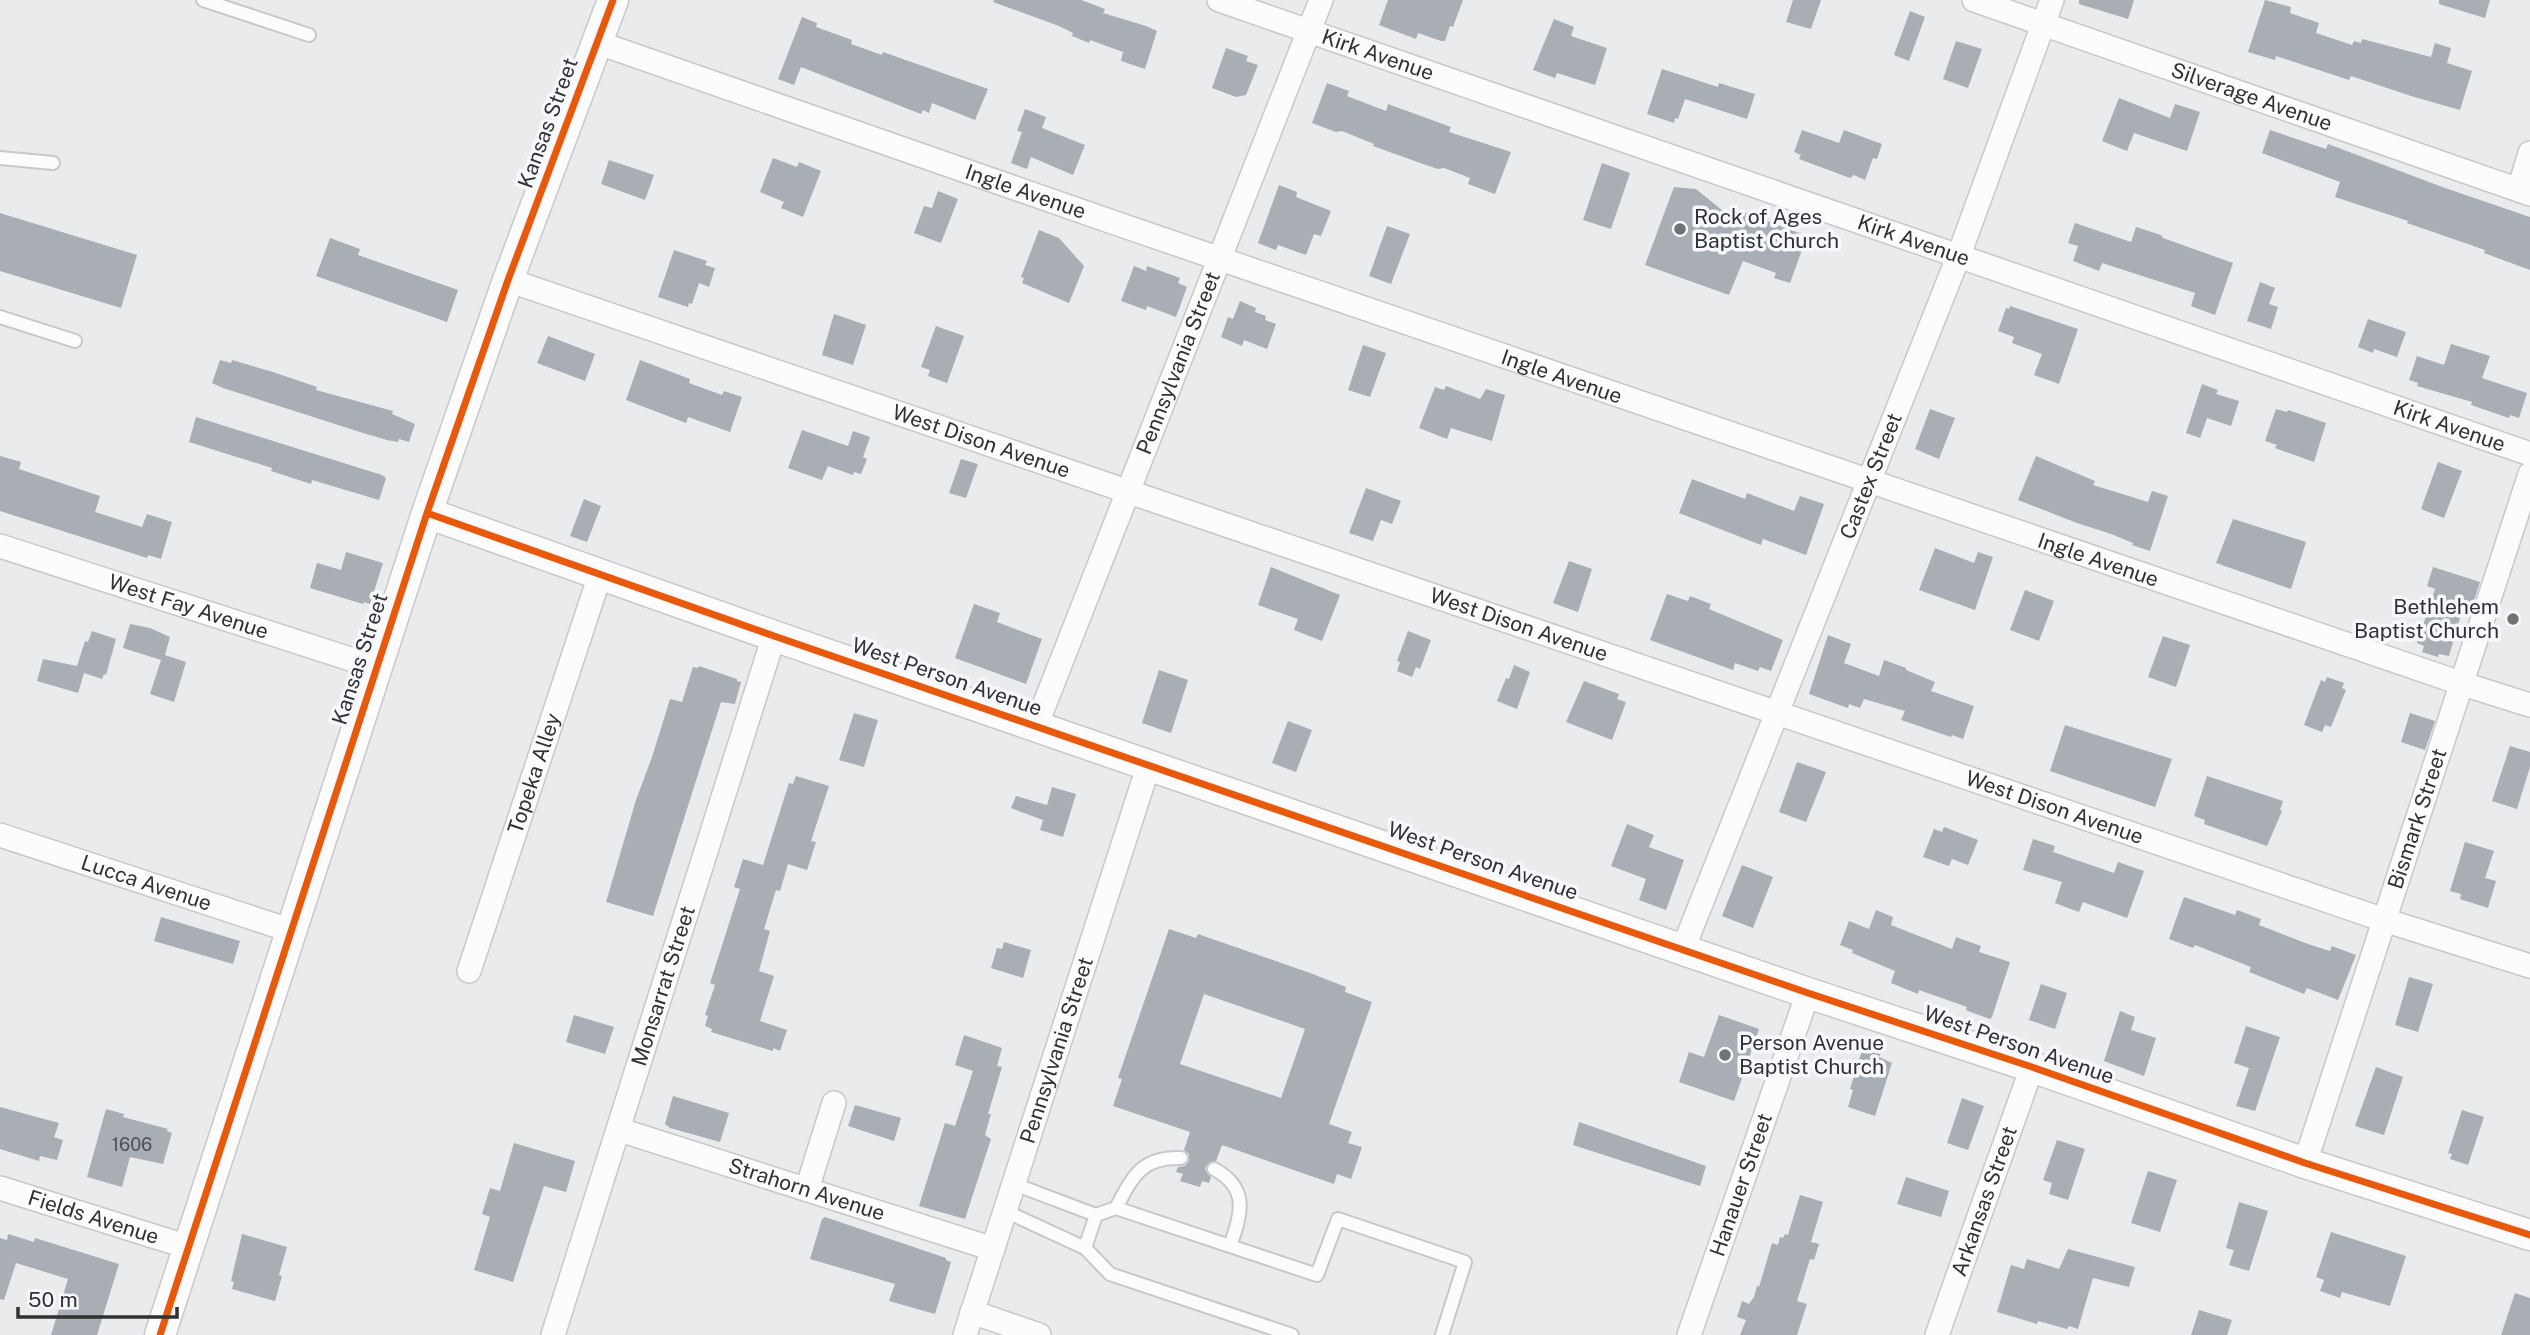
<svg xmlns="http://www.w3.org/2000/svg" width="2530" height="1335" viewBox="0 0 2530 1335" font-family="'Public Sans',sans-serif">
	<rect width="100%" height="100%" fill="#eaebed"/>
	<path fill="#a9adb4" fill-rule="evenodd" d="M994,0h87l24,9 -2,4 43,13 11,5 -12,38 -24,-8 2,-9 -33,-12 -1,3 -17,-7 1,-3 -14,-7 -66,-24z
		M1388,0h75l-10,27 -3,-1 -5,15h-4l-23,-8 -2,6 -37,-14z
		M1793,0h28l-10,29 -25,-7z
		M2079,0h55l-6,19 -49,-15z
		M2265,0l26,7 -1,6 29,10 -3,10 36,12 2,-4 7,2 1,-4 69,18 4,-14 16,5 -4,15 25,8 -12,39 -49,-14 -60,-20 -2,4 -73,-24 -1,4 -27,-8z
		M2439,0h51l-5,18 -46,-14z
		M1910,11l15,6 -16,44 -15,-6z
		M802,17l15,6 -1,4 36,13 -1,4 31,11 1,-3 105,37 -13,31 -43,-17 -3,10 -6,-3 -2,4 -120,-47 -7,18 -16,-6z
		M1554,19l20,8 -3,9 36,12 -12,37 -38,-12 -2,5 -22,-8z
		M1956,41l26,8 -14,39 -25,-9z
		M1226,48l22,8 -2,5 12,4 -12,30 -10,2 -24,-9z
		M1662,69l56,18 1,-4 36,11 -8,25 -62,-20 -7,20 -3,-1 -1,5 -27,-9z
		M1327,83l22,8 -2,5 39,15 2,-7 63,23 -2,5 62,20 -16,42 -27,-10 2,-6 -26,-10 -6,1 -15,-5 -50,-18 1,-2 -32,-13 -6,1 -24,-9z
		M2119,98l51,20 5,-14 25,8 -13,39 -53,-18 -7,18 -25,-10z
		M1025,109l21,8 -4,11 43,17 -12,30 -42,-18 -4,12 -16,-6 11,-31 -5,-1z
		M1802,130l37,13 5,-13 38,14 -5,15 -4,-1 -8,22 -11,-5 -4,3 -51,-19 2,-4 -7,-3z
		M2270,130l56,19 2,-5 117,44 85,29v53l-46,-17 1,-3 -78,-27 1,-2 -73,-24 5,-15 -78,-29z
		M773,158l24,9 2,-5 22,9 -18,46 -22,-9 3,-6 -24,-10z
		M609,160l45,15 -9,25 -44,-16z
		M1602,163l28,10 -19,56 -28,-9z
		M1279,185l18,7 -1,5 35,14 -10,25 -7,-2 -8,21 -28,-10 -2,5 -18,-7z
		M1674,187l22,2 32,26 3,-8 76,29 -17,47 -16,-5 2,-5 -33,-12 -14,34 -84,-30z
		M938,191l20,8 -17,44 -27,-10 10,-27 8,2z
		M0,213l137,42 -16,53 -121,-37z
		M2075,223l56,19 5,-15 25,8 2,3 70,25 -18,52 -24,-9 4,-13 -93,-30 -3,8 -26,-10 5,-15 -10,-3z
		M1387,226l23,8 -19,50 -22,-8z
		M1039,230l20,8 25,28 -15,37 -47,-20 2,-5 -3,-1z
		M330,238l30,11 -2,6 100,35 -11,32 -131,-46z
		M674,250l33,11 -2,4 10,3 -6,19 -10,-4 -7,21 -3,-1 -1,4 -30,-10z
		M1134,266l12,5 1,-5 33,12 -2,5 9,4 -11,30 -29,-11 -1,4 -25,-9z
		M2260,282l15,6 -6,16 9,3 -7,22 -24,-8z
		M1240,301l16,7 -1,4 11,4 -1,4 11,4 -9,25 -23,-9 -2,6 -21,-9 7,-20 5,2z
		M2010,306l68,23 -19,55 -25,-9 8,-21 -30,-11 2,-6 -16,-6 8,-23 3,1z
		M834,314l32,11 -13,40 -31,-10z
		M2368,319l38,13 -9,25 -23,-8 -1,4 -15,-6z
		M936,326l28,10 -17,47 -19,-7 2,-6 -9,-3z
		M548,336l47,18 -10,27 -48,-18z
		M2451,344l39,12 -8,22 45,15 -8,25 -9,-3 -1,3 -38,-13 1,-3 -55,-16 1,-3 -9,-3 8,-24 27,9z
		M1363,345l23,8 -16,44 -22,-7z
		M220,360l11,3 1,-3 41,12 44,15 -1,3 77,21 -1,3 23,10 -6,18 -10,-3 -1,3 -11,-2 -24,-7 -140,-45 -11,-5z
		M640,360l50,19 -1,4 33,12 2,-4 18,6 -12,35 -42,-15 -2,6 -60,-23z
		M2202,384l16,6 -2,4 23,7 -8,25 -24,-8 -7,20 -14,-5z
		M1446,386l34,13 6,-10 19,6 -13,46 -41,-13 -4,11 -28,-11 16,-41 9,3z
		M1930,409l25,9 -16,41 -24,-10z
		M2276,409l11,3 1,-2 38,13 -12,39 -39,-14 2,-3 -12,-4z
		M196,417l186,58 4,3 -7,22 -67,-20 -1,4 -40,-13 1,-3 -83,-26z
		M802,430l46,16 5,-15 17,6 -7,20 4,2 -6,15 -7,-2 -1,3 -25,-9 -6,14 -34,-12z
		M0,456l21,6 -2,7 81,27 -5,16 47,15 5,-13 25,8 -11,37 -13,-4 -1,3 -147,-47z
		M2036,456l59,25 -2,4 55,17 4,-11 16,5 -18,55 -18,-6 1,-2 -22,-9 -34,-11 -59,-23z
		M961,459l17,5 -12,34 -17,-5z
		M2438,462l24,9 -18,47 -23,-9z
		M1692,479l53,20 2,-6 47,18 6,-15 24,8 -18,51 -43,-16 -2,6 -82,-32z
		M1366,488l35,13 -9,23 -11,-4 -8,21 -24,-8z
		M584,499l17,7 -14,36 -17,-6z
		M2233,519l73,23 -15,47 -75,-26z
		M1935,548l39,15 4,-11 15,5 -18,53 -56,-20z
		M346,552l37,11 -13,41 -6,-2 -1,2 -53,-16 7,-25 24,7z
		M1569,561l23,8 -14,43 -25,-9z
		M1271,567l69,28 -18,46 -28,-11 4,-11 -40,-14z
		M2433,567l47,15 -10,32 -8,-3 -13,45 -10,-2 -1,3 -16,-5 2,-6 -7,-3 18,-54 -8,-3z
		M2025,590l29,11 -15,40 -29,-11z
		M1667,594l21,7 2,-5 21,8 -2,5 74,31 -12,31 -11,-4 -2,4 -23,-8 -2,7 -83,-30z
		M974,604l26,9 -3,9 45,17 -16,45 -71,-26z
		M130,624l20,4 20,9 -5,18 21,7 -12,40 -24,-8 11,-34 -38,-12z
		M92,631l24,8 -10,36 -2,-1 -2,5 -18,-6 -6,20 -41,-12 6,-22 34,7 8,-25 3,1z
		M1408,631l23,9 -11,29 -4,-2 -4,10 -15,-6 3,-9 -3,-1z
		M1828,635l23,9 -7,19 35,13 5,-16 22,8v2l29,12 -4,9 43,15 -11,33 -11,-4 -1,2 -50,-17 4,-9 -41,-12 -4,9 -11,-4 -1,4 -39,-14z
		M2163,636l27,9 -14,42 -28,-10z
		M1514,665l16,7 -13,37 -20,-8 9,-23 3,1z
		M699,666l38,13v2l4,1 -6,22 -14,-2 -68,214 -47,-14 30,-102 16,-43 18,-58 12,3 11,-35 5,1z
		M1159,670l29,10 -17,53 -29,-10z
		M2327,677l17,6 -2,5 4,2 -15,37 -6,-2 -3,7 -18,-7 17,-45 4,2z
		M1584,681l35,13 -2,5 9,3 -14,38 -46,-18z
		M854,713l24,7 -14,47 -25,-7z
		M2410,713l25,8 -10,29 -24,-8z
		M1288,721l24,9 -16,42 -24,-9z
		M2065,725l107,34 -17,48 -105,-36z
		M2510,746l20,6v15l-13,42 -25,-8z
		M1797,762l29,10 -20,50 -27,-10z
		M796,776l33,10 -18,55 5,1 -9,28 -19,-6 -8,27 -4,-1 -12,39 6,2 -11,40 15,5 -14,45 27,9 -7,21 -7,-3v3l-62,-19 1,-3 -7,-3 3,-10 -3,-1 10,-30 -5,-2 30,-94 -6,-2 9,-28 20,6 26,-82 4,1z
		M2207,776l76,25 -3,9 2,1 -15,35 -63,-22 1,-4 -11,-4z
		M1052,787l24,7 -13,43 -23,-7 3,-10 -32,-12 5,-12 31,9z
		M1627,824l27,11 -5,12 35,13 -18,50 -27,-10 7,-21 -35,-13z
		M1944,827l34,13 -10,25 -16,-6 -3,7 -26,-9 11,-28 8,3z
		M2033,839l22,7 -2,6 61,21 4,-11 26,9 -17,47 -44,-16 -4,10 -24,-9 7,-21 -39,-12z
		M2465,842l29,9 -9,27 11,3 -8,27 -28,-9 1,-5 -11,-3z
		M1742,865l31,12 -20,51 -31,-12z
		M2184,897l51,18 2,-5 24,9 -2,6 49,19 22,7 2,-5 24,9 -18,45 -31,-12 -3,6 -55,-22 2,-5 -56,-22 -2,3 -24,-9z
		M1876,910l17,7 -2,8 61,24 4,-12 25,9 -2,6 31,10 -18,55 -2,2 -22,-8 -2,-1 1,-3 -48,-17 -1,4 -27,-11 4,-12 -43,-18 1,-3 -13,-5 9,-24 20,8z
		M161,917l79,24 -7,23 -79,-23z
		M1169,929l27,9 2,-4 112,39 36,14 -1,5 27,10 -43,122 23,8 -4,11 14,4 -11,32 -14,-5 -3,10 -112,-39 -6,16 -6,1 -5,6 2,5 4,4 -2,6 -7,-2 -2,6 -20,-6 3,-7 -7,-2 2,-5 7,-1 4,-5v-7l-5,-4 6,-18 -77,-26 9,-27 -4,-1zM1204,994l101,35 -24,69 -101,-34z
		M1004,942l27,8 -8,28 -32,-10 6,-20 5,1z
		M2409,977l24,7 -15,48 -23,-7z
		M2041,984l26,9 -12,36 -26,-9z
		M2120,1011l15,6 -4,13 25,8 -12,38 -40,-15z
		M574,1015l40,12 -9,27 -39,-12z
		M1719,1015l40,14 -25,72 -55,-19 10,-30 15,5z
		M2246,1026l34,11 -25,74 -19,-5 13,-38 -15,-5z
		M964,1035l38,13 -5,18 5,1 -14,47h3l-6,21 6,4 -26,80 -46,-13 26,-83 10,3 18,-55 -18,-6z
		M1863,1047l18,5 -2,5 13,6 -17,53 -27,-9 5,-17 -3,-1z
		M2376,1067l27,10 -19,58 -29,-9z
		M673,1096l56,17 -9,29 -50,-14 -5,-4z
		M1962,1098l22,8 -16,44 -21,-7z
		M855,1105l46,13 -7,23 -46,-15z
		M0,1107l59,16 -5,14 9,3 -6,20 -17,-4 -1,5 -39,-12z
		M106,1109l18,5 -1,3 45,12 -1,2 5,2 -9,31 -33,-7 -8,30 -35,-10z
		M2462,1110l22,7 -16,48 -18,-6 2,-5 -4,-1z
		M1579,1122l127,44 -6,20 -127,-41z
		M2057,1140l28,9 -17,51 -19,-6 3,-11 -9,-3z
		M514,1143l61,18 -9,31 -22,-6 -31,96 -39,-12 16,-53 -8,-3 8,-26 10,3z
		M2148,1171l29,9 -17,52 -29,-9z
		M1906,1177l43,14 -8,26 -44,-13z
		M1800,1195l23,7 -12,40 8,2 -5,16 -4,-1 -13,42 10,3 -10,31h-57l6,-15 -9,-3 5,-16 7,3 5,-7 3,-11 2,1 13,-44 6,2 2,-8 3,1 2,-4 3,1z
		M2239,1202l29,9 -19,60 -20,-6 5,-15 -8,-2z
		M825,1217l121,41v2l5,2 -16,52 -46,-13 6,-17 -85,-25 12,-40z
		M2331,1232l75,24 -16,50 -48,-14 -2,6 -20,-7 4,-11 -8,-3z
		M8,1234l26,8 1,-4 84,26 -22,71h-46l17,-56 -52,-16 -12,37 -4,-1v-61l7,2z
		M242,1234l45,13 -8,28 3,1 -7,25 -43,-12 2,-7 -3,-1z
		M2068,1249l67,18 -6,20 -36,-9 -15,51 -9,-3 -2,3 -29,-8 -1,3 -40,-12 14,-47 13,4 3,-10 32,10z
		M2515,1293l15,5v37h-29z
		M2199,1310l33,10 -5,15h-36z"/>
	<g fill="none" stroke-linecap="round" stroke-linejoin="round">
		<g stroke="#c8c8ca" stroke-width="16">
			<path id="service" d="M203,0l106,35
				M0,158l53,5
				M0,317l75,24
				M1214,1169c35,19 28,44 16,77
				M1014,1184l82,31 20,-7 201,67 21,-56 127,43 -23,73
				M1116,1208c17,-32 25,-51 65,-50
				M1005,1211l80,37 25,26 182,61
				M1085,1248l11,-33"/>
		</g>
		<g stroke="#c8c8ca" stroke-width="26">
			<g id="minor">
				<path id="s1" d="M1219,0l1311,454"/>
				<path id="s2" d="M1974,0l556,194"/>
				<path id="s3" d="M596,42c621,218 1244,431 1867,642l67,21"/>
				<path d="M2519,189l11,-36"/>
				<path id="s4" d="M508,280l1876,640 146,46"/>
				<path id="s5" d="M0,546l375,121"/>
				<path id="s6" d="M1036,726l285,-726"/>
				<path id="s7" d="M0,835l292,96"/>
				<path id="s8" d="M1683,949l276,-694 93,-255"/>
				<path id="s9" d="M469,971l131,-396"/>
				<path id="s10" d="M620,1130l373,119"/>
				<path id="s11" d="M2305,1163l225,-689"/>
				<path id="s12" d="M0,1188l188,59"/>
				<path d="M807,1189l27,-86"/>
				<path d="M972,1312l67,23"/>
				<path id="s13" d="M553,1335l221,-699"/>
				<path id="s14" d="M965,1335l184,-571"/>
				<path id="s15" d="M1689,1335l119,-342"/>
				<path id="s16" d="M1937,1335l95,-268"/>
			</g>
		</g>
		<g stroke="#c8c8ca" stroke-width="33">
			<path id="tertiary" d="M427,513l347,123 1034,357 224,74 273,96 225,72
				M160,1335l267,-822 81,-233 105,-280"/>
		</g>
		<use href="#service" stroke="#fcfcfc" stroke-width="12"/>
		<use href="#minor" stroke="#fcfcfc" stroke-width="23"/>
		<use href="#tertiary" stroke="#fcfcfc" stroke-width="30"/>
		<g stroke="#f6f8fb" stroke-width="11">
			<path id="cycleway" d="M427,513l347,123 1034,357 224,74 273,96 225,72
				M160,1335l267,-822 81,-233 105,-280"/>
		</g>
		<use href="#cycleway" stroke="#e8590c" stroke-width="7"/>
	</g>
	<g fill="#717273" stroke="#f6f8fb" stroke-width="2.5">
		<circle cx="1680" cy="229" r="7"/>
		<circle cx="2513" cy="619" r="7"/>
		<circle cx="1725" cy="1055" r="7"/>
	</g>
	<g text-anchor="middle" stroke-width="7" stroke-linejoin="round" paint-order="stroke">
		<g font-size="18" fill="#4e5052">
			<text x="132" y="1151">1606</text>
		</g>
		<g font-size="21" fill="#303132" stroke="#f6f8fb">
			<text dy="7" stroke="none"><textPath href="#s1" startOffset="168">Kirk Avenue</textPath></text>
			<text dy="7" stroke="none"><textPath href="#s2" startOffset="294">Silverage Avenue</textPath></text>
			<text transform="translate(548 123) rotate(-70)" y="7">Kansas Street</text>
			<text dy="7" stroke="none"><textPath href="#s3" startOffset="455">Ingle Avenue</textPath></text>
			<text dy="7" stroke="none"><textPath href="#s1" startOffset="735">Kirk Avenue</textPath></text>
			<text dy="7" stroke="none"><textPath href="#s6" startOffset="390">Pennsylvania Street</textPath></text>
			<text dy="7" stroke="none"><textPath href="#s3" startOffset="1022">Ingle Avenue</textPath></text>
			<text dy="7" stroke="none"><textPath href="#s1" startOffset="1302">Kirk Avenue</textPath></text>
			<text dy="7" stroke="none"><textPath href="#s4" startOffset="500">West Dison Avenue</textPath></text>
			<text dy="7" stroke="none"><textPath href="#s8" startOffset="509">Castex Street</textPath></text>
			<text dy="7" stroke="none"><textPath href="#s3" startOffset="1589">Ingle Avenue</textPath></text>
			<text dy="7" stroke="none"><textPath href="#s5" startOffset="198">West Fay Avenue</textPath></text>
			<text dy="7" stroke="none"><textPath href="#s4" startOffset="1068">West Dison Avenue</textPath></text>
			<text transform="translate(360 659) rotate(-72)" y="7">Kansas Street</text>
			<text transform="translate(947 677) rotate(19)" y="7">West Person Avenue</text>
			<text dy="7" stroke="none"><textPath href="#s9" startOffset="208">Topeka Alley</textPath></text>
			<text dy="7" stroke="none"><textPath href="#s4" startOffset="1634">West Dison Avenue</textPath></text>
			<text dy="7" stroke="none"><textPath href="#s11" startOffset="362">Bismark Street</textPath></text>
			<text transform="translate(1483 861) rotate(19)" y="7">West Person Avenue</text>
			<text dy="7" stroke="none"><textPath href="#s7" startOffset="154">Lucca Avenue</textPath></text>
			<text dy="7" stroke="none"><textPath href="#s13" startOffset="366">Monsarrat Street</textPath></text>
			<text transform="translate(2019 1045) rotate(19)" y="7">West Person Avenue</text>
			<text dy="7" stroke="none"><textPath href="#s14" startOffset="299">Pennsylvania Street</textPath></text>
			<text dy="7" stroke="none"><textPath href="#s15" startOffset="159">Hanauer Street</textPath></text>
			<text dy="7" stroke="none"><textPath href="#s10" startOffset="196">Strahorn Avenue</textPath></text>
			<text dy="7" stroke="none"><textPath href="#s16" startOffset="142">Arkansas Street</textPath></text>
			<text dy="7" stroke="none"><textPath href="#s12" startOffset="98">Fields Avenue</textPath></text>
		</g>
		<g font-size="21" fill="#303132" stroke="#f6f8fb" text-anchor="start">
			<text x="1694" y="224">Rock of Ages<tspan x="1694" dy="24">Baptist Church</tspan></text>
			<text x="2499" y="614" text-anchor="end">Bethlehem<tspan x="2499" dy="24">Baptist Church</tspan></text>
			<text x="1739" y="1050">Person Avenue<tspan x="1739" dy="24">Baptist Church</tspan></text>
		</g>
	</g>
	<path d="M18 1307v10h159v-10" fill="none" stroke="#303132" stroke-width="3.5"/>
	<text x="28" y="1307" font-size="21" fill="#303132" stroke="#f6f8fb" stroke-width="5" paint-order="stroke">50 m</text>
</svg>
